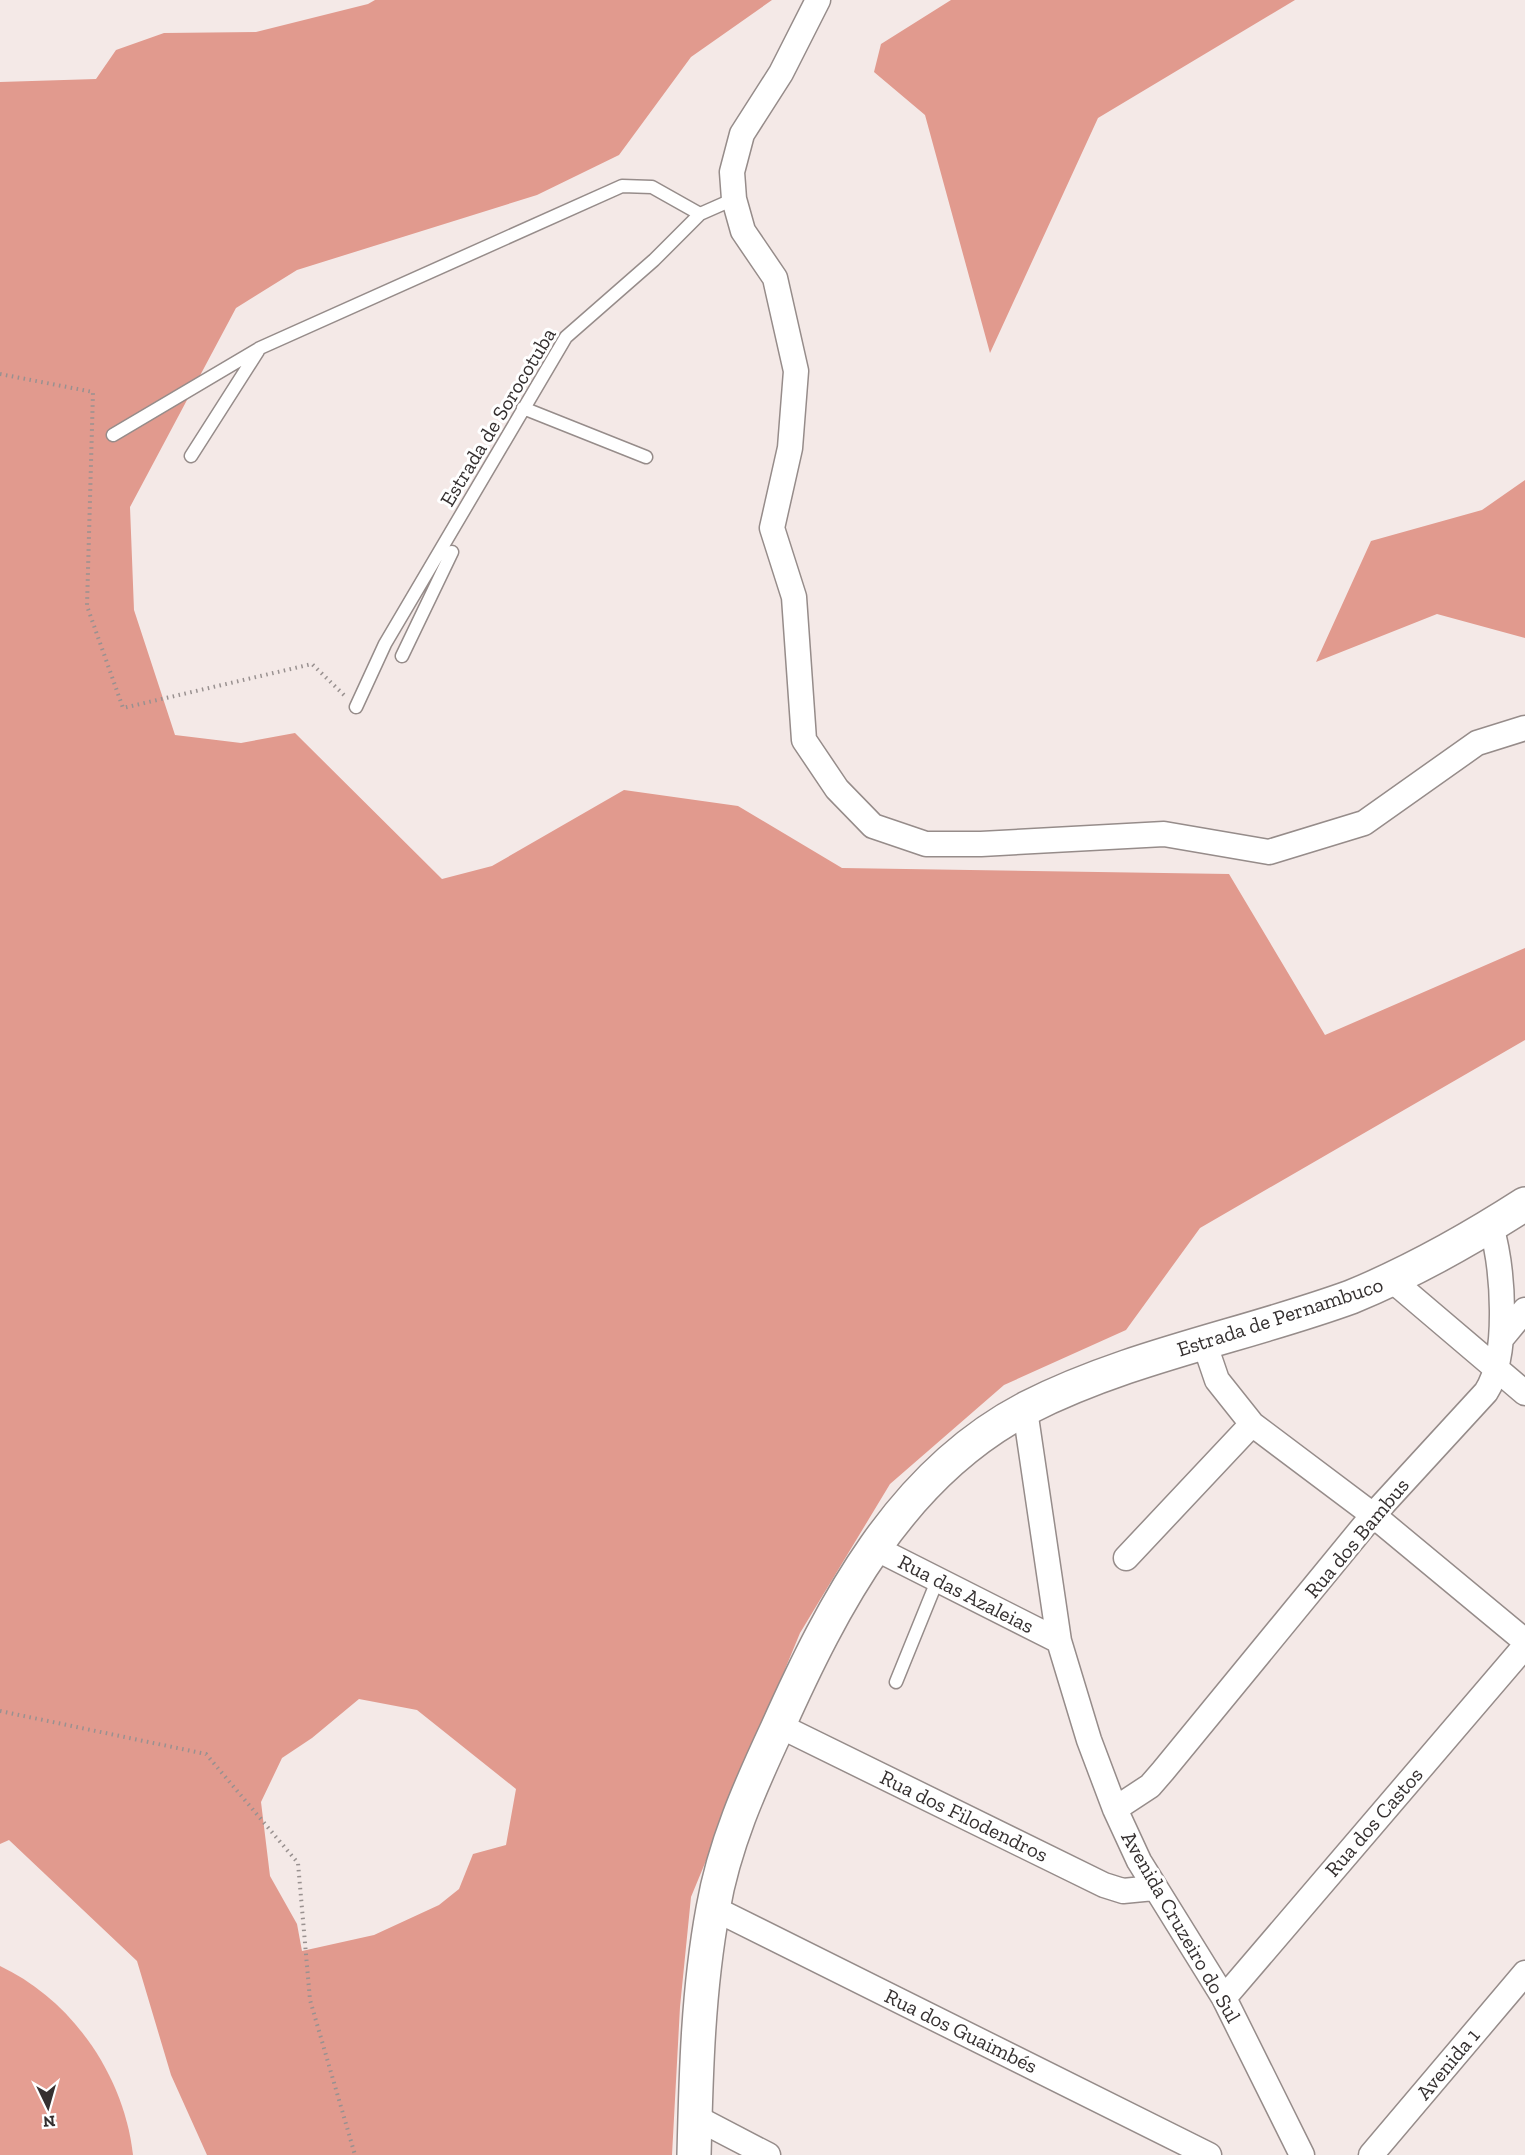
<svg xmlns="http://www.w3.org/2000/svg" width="1525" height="2155" viewBox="0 0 1525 2155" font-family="'Zilla Slab',serif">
	<rect width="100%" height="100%" fill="#f4e9e7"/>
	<path fill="#e19a8e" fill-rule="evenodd" d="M375,0h397l-81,57 -72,98 -82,40 -240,75 -61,38 -106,199 4,103 41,125 66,8 54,-10 147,146 50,-13 132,-76 114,16 104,62 387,6 96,161 200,-87v92l-325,188 -74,102 -122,55 -114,99 -90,149 -109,264 -11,110 -8,148h-465l-36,-80 -34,-114 -128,-121 -9,4v-1762l96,-3 20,-29 48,-17 92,-1 112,-28zM359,1699l58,11 99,79 -10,56 -33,9 -14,35 -20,16 -65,30 -72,16 -5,-27 -27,-48 -9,-74 21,-44 30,-20z
		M951,0h344l-197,118 -108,235 -65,-238 -51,-43 7,-28z
		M1525,480v158l-88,-24 -121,48 55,-121 111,-31z"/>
	<path fill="#e59e92" d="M0,1966c72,34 124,109 133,189h-133z"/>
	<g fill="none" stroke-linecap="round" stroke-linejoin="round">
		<g stroke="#968c8a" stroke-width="15">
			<path id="service" d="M523,408l123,49
				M113,435l147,-87 362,-162 30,1 48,27
				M191,456l67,-105
				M402,656l50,-104
				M356,707l29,-63 181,-307 88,-77 46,-46 34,-15
				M896,1682l41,-101"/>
		</g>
		<g stroke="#968c8a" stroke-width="27">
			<path id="minor" d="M818,0l-37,73 -39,61 -10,38 2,27 9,32 32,47 21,93 -6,77 -18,80 22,69 10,143 33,49 36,37 53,18h55l183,-10 105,18 95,-29 113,-80 48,-15
				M1392,1280l133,113
				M1501,1339l24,-29
				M1204,1342l13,38 35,44 121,91 152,126
				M1025,1410l34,231 30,99 26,69 24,52 85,137 78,157
				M873,1547l186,94
				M1126,1558l126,-134
				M778,1725l326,160 19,6 31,-3
				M1115,1809l35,-23 13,-15 210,-256 113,-123c24,-37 17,-125 5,-166
				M713,1908l496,247
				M1224,1998l301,-352
				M695,2117l73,38
				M1371,2155l154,-182"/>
		</g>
		<g stroke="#968c8a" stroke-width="36">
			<path id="secondary" d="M694,2155c2,-82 4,-165 19,-246 11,-64 37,-122 64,-180 56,-125 123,-255 250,-321 102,-52 217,-72 324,-111 61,-25 118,-57 174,-93"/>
		</g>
		<path stroke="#999190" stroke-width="4" stroke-dasharray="1.5 4.5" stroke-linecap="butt" d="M0,374l93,18 -6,214 36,102 189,-44 33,32
			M0,1711l206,43 92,109 12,137 45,155"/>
		<use href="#service" stroke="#fff" stroke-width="12"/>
		<use href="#minor" stroke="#fff" stroke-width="24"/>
		<use href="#secondary" stroke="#fff" stroke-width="33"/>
	</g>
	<g text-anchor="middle" stroke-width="6" stroke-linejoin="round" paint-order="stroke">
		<g font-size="21" fill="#353030" stroke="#fff">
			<text transform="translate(498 417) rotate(-59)" y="7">Estrada de Sorocotuba</text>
			<text transform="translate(1280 1317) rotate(-18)" y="7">Estrada de Pernambuco</text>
			<text transform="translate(1357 1538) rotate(-50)" y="7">Rua dos Bambus</text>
			<text transform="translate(966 1594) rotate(27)" y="7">Rua das Azaleias</text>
			<text transform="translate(964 1816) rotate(26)" y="7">Rua dos Filodendros</text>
			<text transform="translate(1374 1822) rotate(-49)" y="7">Rua dos Castos</text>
			<text transform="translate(1181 1927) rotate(60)" y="7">Avenida Cruzeiro do Sul</text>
			<text transform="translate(961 2031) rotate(26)" y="7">Rua dos Guaimbés</text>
			<text transform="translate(1448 2064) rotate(-50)" y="7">Avenida 1</text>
		</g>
	</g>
	<g transform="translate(48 2107) rotate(175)" stroke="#ffffff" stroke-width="4.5" paint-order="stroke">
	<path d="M0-4.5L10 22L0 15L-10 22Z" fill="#353030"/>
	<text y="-9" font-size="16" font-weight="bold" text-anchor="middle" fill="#353030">N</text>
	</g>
</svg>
